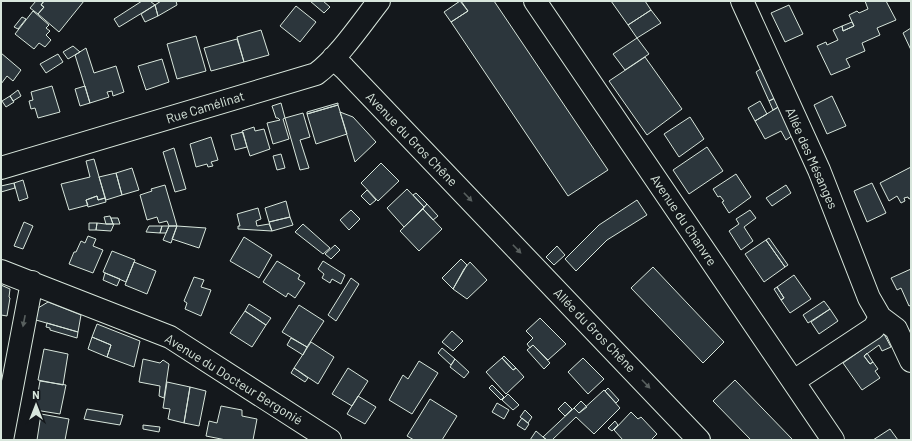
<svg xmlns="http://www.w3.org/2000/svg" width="912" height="441" viewBox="0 0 912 441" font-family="Barlow,sans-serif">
	<rect width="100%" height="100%" fill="#14181c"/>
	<path fill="#2c363c" stroke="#d8e6dc" d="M36,1h8l-3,4 3,2 -6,7 -8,-6z
		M44,1h40l-25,31 -21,-18 6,-7 -3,-2z
		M142,1h8l5,4 -36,22 -5,-8z
		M161,1h15l1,4 -19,11 -3,-11z
		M310,1h13l7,6 -6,6z
		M460,1l8,10 -17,11 -7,-10z
		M461,1h33l114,169 -40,26 -117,-174 17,-11z
		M611,1h34l6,9 -23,15z
		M865,1h21l10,19 -19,8 3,7 -18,8 3,8 -19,8 4,8 -19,8 -14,-29 9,-4 1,3 11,-5 -5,-10 9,-4 1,5 11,-5 -5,-11 8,-4 2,2 9,-4z
		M155,5l3,11 -13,6 -4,-8z
		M789,5l14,29 -18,8 -14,-29z
		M296,6l20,16 -16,20 -20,-16z
		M651,10l10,13 -24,15 -9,-13z
		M33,11l16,14 -3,3 4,3 -4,4 5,5 -6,7 -6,-4 -5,6 -19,-15z
		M22,17l4,2 -8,10 -4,-2z
		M852,22l2,4 -11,5 -1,-5z
		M911,28v22l-8,-17z
		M261,30l8,25 -25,7 -7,-25z
		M196,36l10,35 -29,8 -10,-35z
		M637,38l12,16 -24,16 -12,-16z
		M237,39l7,23 -33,9 -7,-23z
		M73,46l7,6 -12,7 -5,-7z
		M86,48l8,25 22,-7 8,26 -11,4 -1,-5 -5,1 2,5 -19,6 -15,-48z
		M1,53l20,17 -8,11 -6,-5 -6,8z
		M58,54l5,8 -17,11 -6,-9z
		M645,57l37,52 -35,26 -38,-54z
		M162,59l7,23 -23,8 -8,-24z
		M762,68l13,30 -6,3 -13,-29z
		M52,86l8,26 -22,6 -3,-10 -4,1 -2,-8 4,-1 -2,-8z
		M85,86l5,17 -10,3 -5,-17z
		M18,90l3,6 -8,5 -3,-5z
		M10,96l4,6 -8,5 -4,-6z
		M832,96l14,30 -19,8 -13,-29z
		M775,98l5,8 -7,4 -4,-9z
		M760,101l7,13 -12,7 -7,-13z
		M281,103l4,15 -2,1 6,20 -16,5 -6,-21 13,-3 -2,-2h-2l-4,-12z
		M338,103v2l-31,9v-2z
		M338,105l9,29 -31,10 -9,-30z
		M780,106l13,29 -7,5 -5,-9 -16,8 -10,-18z
		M340,112l13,5 23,25 -21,20z
		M303,113l7,24 -10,3 9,28 -9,2 -15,-52z
		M690,117l14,22 -25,18 -15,-23z
		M254,127l1,4 9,-2 6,20 -20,7 -8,-25z
		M243,132l4,15 -12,3 -4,-15z
		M211,137l7,23 -7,2 2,4 -5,1 -1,-3 -11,3 -6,-23z
		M707,147l16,24 -34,23 -16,-24z
		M174,148l12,41 -11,3 -12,-40z
		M281,154l4,14 -8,2 -4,-14z
		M94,159l11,39 -7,2 -1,-4 -11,4 2,5 -19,5 -8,-26 29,-7 -4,-16z
		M381,163l18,18 -21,20 -17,-18z
		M911,167v31l-2,1 -1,-2 -4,1 1,3 -4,2 -4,-7 -8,5 -9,-18z
		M132,168l7,22 -17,5 -6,-22z
		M116,173l6,22 -16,5 -7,-23z
		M736,174l15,23 -22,16 -7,-11 2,-1 -4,-5 -2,1 -5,-8z
		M23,180l5,18 -9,3 -5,-18z
		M14,183l1,5 -14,4v-6z
		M872,183l14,30 -19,9 -13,-31z
		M165,185l12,41h-8l-2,-5 -8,2 -2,-6 -10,3 -7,-25 12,-4 -1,-2z
		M786,185l5,8 -19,13 -6,-8z
		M407,189l17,18 -20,20 -17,-19z
		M367,190l9,10 -6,5 -9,-9z
		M416,193l11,11 -3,3 -11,-12z
		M97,196l1,4 7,-2 1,4 -18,5 -2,-7z
		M637,200l10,15 -40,25 -31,31 -11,-12 34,-34z
		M286,201l4,16 -21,5 -4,-14z
		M427,204l11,12 -5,4 -10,-11z
		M258,208l3,11 -5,2 1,5 12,-2 3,7 -34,-2v-3h2l-3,-12z
		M423,209l19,20 -23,22 -19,-20z
		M351,210l9,9 -11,11 -9,-10z
		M750,210l6,8 -12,9 9,14 -12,9 -12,-19 10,-7 -3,-5z
		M110,216l3,8h-7l-2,-7z
		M290,217l3,8 -21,6 -3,-9z
		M111,218h7l2,6h-7z
		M24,222l9,4 -10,23 -9,-3z
		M89,223h8l-1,7h-7z
		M97,223l9,1h8l-3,7 -15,-1z
		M303,224l27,24 -7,6 -28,-22z
		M149,226h13l-2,7 -14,-1z
		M162,226h7l-3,7h-6z
		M169,226h8l-6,17 -8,-3z
		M177,226l29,2 -7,20 -27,-9z
		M88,236l8,3 -3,7 10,4 -10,23 -24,-9 5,-12h2l5,-11 4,2z
		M244,237l28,18 -13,23 -29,-17z
		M769,238l19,27 -3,2 -19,-27z
		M766,240l19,27 -21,15 -19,-28z
		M335,245l5,5 -9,9 -6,-5z
		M557,246l8,9 -11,10 -8,-8z
		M112,251l23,9 -9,22 -23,-10z
		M461,259l6,6 -14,24 -11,-11z
		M277,261l23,14 -2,4 7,4 -10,15 -7,-5 -2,4 -23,-15z
		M323,261l22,14 -4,9 -9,-5 -2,4 -8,-5 2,-4 -6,-5z
		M134,262l22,9 -9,23 -22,-9z
		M470,262l17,18 -20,19 -14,-10 11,-20z
		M653,267l71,75 -21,21 -72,-75z
		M911,269v36l-2,1 -8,-18 -4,2 -6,-12z
		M105,273l15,6 -3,7 -14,-6z
		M794,275l17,24 -21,14 -9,-13 3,-2 -7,-11z
		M194,277l10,3 -3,7 10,3 -10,26 -16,-7 2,-6 -3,-2z
		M351,278l8,6 -23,37 -8,-6z
		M1,285l9,4 -1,8 1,1 -3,18 -6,-1z
		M777,287l7,11 -3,2 -7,-11z
		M824,301l6,8 -22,14 -5,-8z
		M48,302l33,13 -3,17 -42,-12 2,-12z
		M249,304l22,14 -5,7 -21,-14z
		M299,305l25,16 -17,26 -25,-15z
		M830,309l8,12 -19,13 -8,-12z
		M245,311l21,14 -14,22 -22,-14z
		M540,318l26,26 -18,16 -15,-15 -3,3 -3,-4 6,-6 -7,-7z
		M47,323l31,9 -1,6 -27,-8v-2l-4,-1z
		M97,324l43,17 -6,26 -27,-10 4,-12 -19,-8z
		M452,331l11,10 -10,10 -11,-9z
		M884,334l7,13 -9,4 -3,-6 -15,11 6,8 3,-2 5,7 -3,2 5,7 -18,12 -19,-27z
		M92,337l19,8 -4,12 -19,-8z
		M291,338l16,9 -4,8 -16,-10z
		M311,342l23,15 -16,27 -24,-16z
		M533,345l17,18 -6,6 -17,-19z
		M442,348l13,11 -4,6 -13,-12z
		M44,349l24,5 -5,31 -25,-5z
		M867,353l6,9 -3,2 -6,-8z
		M504,356l12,12 -3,2 -11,-12z
		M502,358l11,12 3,-2 8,9 -18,17 -20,-22z
		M583,358l21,21 -16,15 -20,-22z
		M143,359l17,4 3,-3 6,4 -5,34 -5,-2 1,-10 -21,-4z
		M455,359l14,13 -5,6 -14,-11z
		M419,361l19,12 -26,41 -23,-14 14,-25 5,4z
		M294,368l14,10 -3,4 -14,-9z
		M348,368l20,13 -16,25 -20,-12z
		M735,380l58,60h-42l-38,-39z
		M40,381l26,4 -6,29 -25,-4z
		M167,382l23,5 -6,36 -16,-4 2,-10 -7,-1z
		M492,385l12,12 -3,3 -12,-12z
		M190,387l16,4 -7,35 -15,-3z
		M608,388l11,12 -3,3 -11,-12z
		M604,390l16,18 -26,26 -18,-17 -24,23h-5l-4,-3 31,-29 5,5z
		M508,394l11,11 -6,5 -11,-10z
		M358,396l18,11 -11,17 -18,-10z
		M430,399l27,17 -15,24h-28l-7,-4z
		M581,401l6,6 -8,6 -5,-5z
		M565,402l7,7 -7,7 -7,-7z
		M497,403l12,7 -5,9 -12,-7z
		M221,406l21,4v6l15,3 -4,21h-27l-20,-4 3,-15 8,2z
		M87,409l36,6 -3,10 -36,-6z
		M525,410l7,7 -4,6 -8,-6z
		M631,412l7,7 3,-2 16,17 -6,6h-28l-9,-10z
		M41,414l28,5 -4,21h-28z
		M522,418l7,6 -4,6 -8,-5z
		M615,421l3,4 -6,6 -4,-3z
		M143,425l17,2 -1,5 -16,-3z
		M890,429l8,11h-25z
		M536,431l7,6 4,3h-17z"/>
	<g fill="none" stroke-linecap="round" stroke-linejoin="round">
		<g stroke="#d8e6dc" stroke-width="24">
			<path id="minor" d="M535,1l298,439
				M742,1l77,169 50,128 11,19 16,12 15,32
				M333,58l11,10 355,372
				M1,168l315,-94c23,-17 45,-50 63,-73
				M1,271l169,66 160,103
				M794,381l80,-53 6,-11
				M2,440l30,-158"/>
		</g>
		<use href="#minor" stroke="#14181c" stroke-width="22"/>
	</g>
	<defs><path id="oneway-solid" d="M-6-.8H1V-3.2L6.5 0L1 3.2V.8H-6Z"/></defs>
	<g fill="#59605f">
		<use href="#oneway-solid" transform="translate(468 197) rotate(46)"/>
		<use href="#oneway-solid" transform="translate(517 249) rotate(46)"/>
		<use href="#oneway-solid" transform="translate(24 321) rotate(101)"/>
		<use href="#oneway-solid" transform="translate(646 384) rotate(46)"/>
	</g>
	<g text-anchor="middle" stroke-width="3" stroke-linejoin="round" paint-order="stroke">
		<g font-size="13" fill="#d8e6dc" stroke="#14181c">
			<text transform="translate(205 107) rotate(-17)" y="5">Rue Camélinat</text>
			<text transform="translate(412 139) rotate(46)" y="5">Avenue du Gros Chêne</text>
			<text transform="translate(812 158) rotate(66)" y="5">Allée des Mésanges</text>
			<text transform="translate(684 220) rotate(56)" y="5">Avenue du Chanvre</text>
			<text transform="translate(595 330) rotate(46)" y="5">Allée du Gros Chêne</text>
			<text transform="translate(234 379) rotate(32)" y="5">Avenue du Docteur Bergonié</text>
		</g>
	</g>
	<rect width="912" height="441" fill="none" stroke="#d8e6dc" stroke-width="4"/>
	<g transform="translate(36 405)" stroke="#14181c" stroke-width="3" paint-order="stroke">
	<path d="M0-3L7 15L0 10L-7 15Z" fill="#d8e6dc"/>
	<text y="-6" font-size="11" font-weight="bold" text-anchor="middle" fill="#d8e6dc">N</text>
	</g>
</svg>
